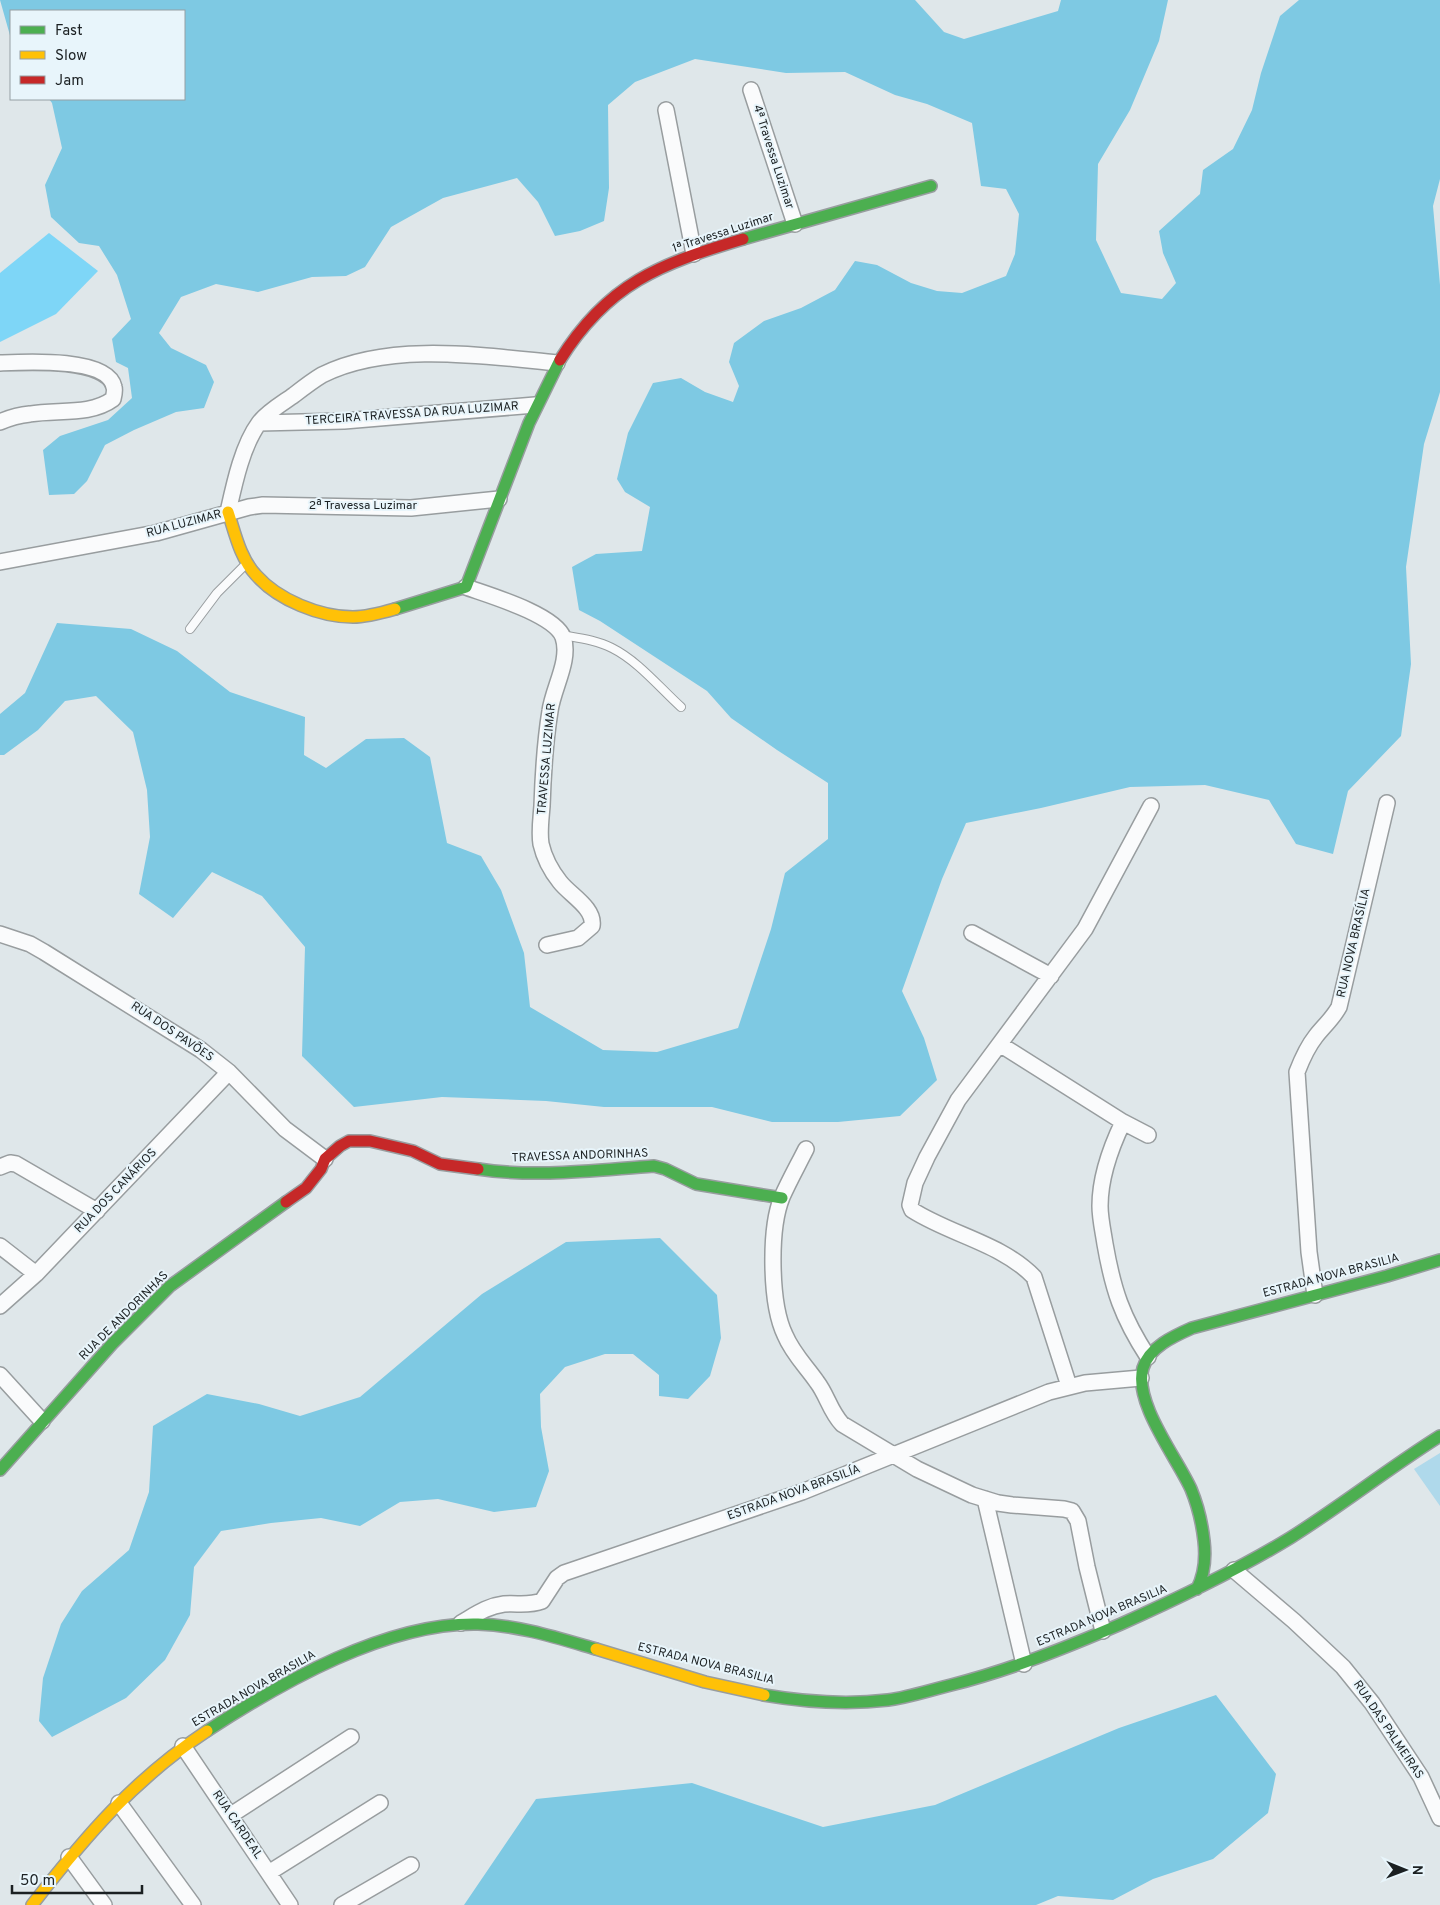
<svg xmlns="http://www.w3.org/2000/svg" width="1440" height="1905" viewBox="0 0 1440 1905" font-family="Overpass,sans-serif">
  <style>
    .green { fill: #afd9eb }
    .forest { fill: #7ec9e3 }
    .water { fill: #7ed6f7 }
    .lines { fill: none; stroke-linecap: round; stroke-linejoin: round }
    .lane-casing { stroke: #989d9f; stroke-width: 10 }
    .street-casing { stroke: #989d9f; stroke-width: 18 }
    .fast-casing { stroke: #989d9f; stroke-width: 14 }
    .slow-casing { stroke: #989d9f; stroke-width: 14 }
    .jam-casing { stroke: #989d9f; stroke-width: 14 }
    .lane { stroke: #fafbfc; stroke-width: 8 }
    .street { stroke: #fafbfc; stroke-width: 15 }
    .fast { stroke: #4caf50; stroke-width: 11 }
    .slow { stroke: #ffc107; stroke-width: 11 }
    .jam { stroke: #c62828; stroke-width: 11 }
    .labels { text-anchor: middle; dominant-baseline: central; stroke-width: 4; stroke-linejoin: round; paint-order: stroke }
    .street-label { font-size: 12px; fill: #1b2022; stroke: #e8f5fb }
  </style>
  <rect width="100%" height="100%" fill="#dfe7ea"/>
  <!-- green -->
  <path class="green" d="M 1440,1453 L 1440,1506 L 1414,1469 Z"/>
  <!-- forest -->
  <path class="forest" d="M 0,0 L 915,0 L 944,32 L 964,39 L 1058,11 L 1061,0 L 1168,0 L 1159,41 L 1130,110 L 1098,164 L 1096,240 L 1121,293 L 1162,299 L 1176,283 L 1163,253 L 1159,231 L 1200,194 L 1203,170 L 1233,149 L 1252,110 L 1261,73 L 1280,16 L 1299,0 L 1440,0 L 1440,179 L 1433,206 L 1440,285 L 1440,392 L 1424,444 L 1406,567 L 1411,664 L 1401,736 L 1348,791 L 1333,854 L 1296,844 L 1269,800 L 1205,785 L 1130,787 L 1041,808 L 966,823 L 942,879 L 902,991 L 924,1038 L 937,1080 L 900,1116 L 838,1122 L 772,1122 L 712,1107 L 604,1107 L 546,1101 L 442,1097 L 354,1107 L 302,1056 L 305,947 L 262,896 L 212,872 L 173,918 L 139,894 L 150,837 L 147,790 L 133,732 L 96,696 L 65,701 L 38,730 L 4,755 L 0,755 L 0,714 L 25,693 L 57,623 L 131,629 L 177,651 L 230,692 L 305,717 L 304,755 L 326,768 L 366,739 L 404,738 L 430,757 L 447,843 L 481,856 L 501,890 L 524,953 L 530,1007 L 603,1050 L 657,1052 L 738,1028 L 771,929 L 785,873 L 828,839 L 828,783 L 777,750 L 731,718 L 707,691 L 600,621 L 579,610 L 572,567 L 596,554 L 642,551 L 650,507 L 625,492 L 617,479 L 628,433 L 653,383 L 681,378 L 705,392 L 733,402 L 739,386 L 729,362 L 734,343 L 764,321 L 801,308 L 835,290 L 855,261 L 877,265 L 911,283 L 937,291 L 962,293 L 1006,276 L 1015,254 L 1019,214 L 1006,189 L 981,186 L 972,123 L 927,104 L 895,95 L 845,72 L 786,73 L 695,59 L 635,82 L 608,105 L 609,188 L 604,221 L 580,231 L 555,236 L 538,202 L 517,178 L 443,198 L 391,227 L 365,267 L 346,276 L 312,277 L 258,292 L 216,284 L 181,297 L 159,333 L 171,348 L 206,365 L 214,382 L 204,408 L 176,412 L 134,430 L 105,445 L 87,481 L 74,494 L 49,495 L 43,450 L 60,436 L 108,420 L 132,398 L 128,368 L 116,362 L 112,339 L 131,319 L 117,275 L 99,246 L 79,243 L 51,217 L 45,185 L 62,148 L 52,103 L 49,99 L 184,99 L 184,11 L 11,11 L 11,39 Z
    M 660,1238 L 717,1295 L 721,1338 L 710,1376 L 688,1399 L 659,1396 L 659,1375 L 633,1354 L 605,1354 L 565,1367 L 540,1394 L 541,1427 L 549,1471 L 536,1507 L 494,1512 L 438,1499 L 400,1502 L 360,1526 L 321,1518 L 271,1523 L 221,1531 L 194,1567 L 190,1615 L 165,1660 L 126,1698 L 52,1737 L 39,1721 L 43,1678 L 61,1624 L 82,1591 L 129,1550 L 149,1492 L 153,1426 L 207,1394 L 259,1404 L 300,1416 L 360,1397 L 482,1294 L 566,1242 Z
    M 1216,1695 L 1276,1774 L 1268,1813 L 1213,1859 L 1153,1879 L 1113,1900 L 1058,1896 L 1036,1905 L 464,1905 L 536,1799 L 692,1783 L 823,1827 L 935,1805 L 1119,1728 Z"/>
  <!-- water -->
  <path class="water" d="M 49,233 L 98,271 L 56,314 L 0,342 L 0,273 Z"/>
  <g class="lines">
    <!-- lane casing -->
    <g class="lane-casing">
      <path id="lane" d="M 190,629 L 217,593 L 245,565
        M 562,635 C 579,638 597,640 612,648 C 638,661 659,687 681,707"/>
    </g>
    <!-- street casing -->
    <g class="street-casing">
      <path id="street" d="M 751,90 L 795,224
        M 666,110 L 694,254
        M 0,363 C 23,362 108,357 114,387 C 115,390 114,395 113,399 C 90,416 57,409 30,414 C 20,415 9,418 0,422
        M 259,423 L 344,421 L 535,405
        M 228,512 C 234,485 242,446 259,423 C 267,412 283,403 294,395 C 303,388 312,381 322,375 C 389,341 485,356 557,363
        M 0,562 L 156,533 L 249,507 L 263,505 L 411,508 L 499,499
        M 466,587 C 488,595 554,614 563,637 C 571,660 553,688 550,711 C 545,742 543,775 542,806 C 541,819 539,832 541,844 C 544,857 552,872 560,882 C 570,895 595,908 592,926 L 578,938 L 547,945
        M 972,933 L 1051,976
        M 0,934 L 30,944 L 44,952 L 201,1050 L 229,1072 L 285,1129 L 325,1159
        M 1001,1045 L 1123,1122 L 1148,1135
        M 1123,1122 C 1111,1147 1100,1177 1100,1206 C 1100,1218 1103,1231 1105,1244 C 1113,1290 1122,1317 1148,1357
        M 806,1149 C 798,1165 789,1181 782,1197 C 769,1229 770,1304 785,1335 C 793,1354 806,1366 817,1382 C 827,1395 830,1411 842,1424 L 917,1469 L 972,1495 L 998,1503 L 1012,1505 L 1064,1509 L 1072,1511 L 1078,1521 L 1087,1567 L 1103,1631
        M 0,1167 L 10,1163 L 16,1164 L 97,1211
        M 0,1246 L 36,1274
        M 1315,1295 L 1309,1252 L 1297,1072 C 1302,1059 1308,1046 1316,1036 C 1324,1026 1333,1018 1339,1007 L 1387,803
        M 0,1306 L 36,1274 L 229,1072
        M 0,1375 L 42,1421
        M 1069,1386 L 1034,1277 C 1001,1243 951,1235 912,1210 L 910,1205 L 915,1183 L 927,1157 L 958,1100 L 1085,929 L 1151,806
        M 985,1499 L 1024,1664
        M 1234,1570 L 1294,1621 L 1343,1667 L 1372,1703 L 1421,1777 L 1440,1818
        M 461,1623 C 475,1615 487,1606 504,1604 C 518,1603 529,1606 542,1601 L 557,1578 L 564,1573 L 802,1492 L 1049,1392 L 1085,1383 L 1141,1378
        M 183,1746 L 290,1905
        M 119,1803 L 193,1905
        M 231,1815 L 351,1737
        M 69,1857 L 104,1905
        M 270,1872 L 380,1803
        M 342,1905 L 411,1865"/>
    </g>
    <!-- fast casing -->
    <g class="fast-casing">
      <path id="fast" d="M 743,239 L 931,186
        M 395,609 L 466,587 L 529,423 L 560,360
        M 478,1169 C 536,1178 596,1170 654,1166 L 665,1169 L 696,1184 L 782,1198
        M 0,1470 L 112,1344 L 170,1286 L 286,1202
        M 1197,1589 C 1205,1573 1206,1558 1204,1541 C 1202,1523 1198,1506 1191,1489 C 1177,1458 1133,1402 1143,1368 C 1149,1347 1174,1336 1192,1328 L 1387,1276 L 1440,1260
        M 764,1695 C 805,1702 846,1705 888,1700 C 910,1697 930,1690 951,1685 C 1010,1670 1065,1648 1121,1624 C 1179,1598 1236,1571 1290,1538 C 1341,1506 1389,1468 1440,1436
        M 207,1731 C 282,1682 387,1622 478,1624 C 518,1625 558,1638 596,1649"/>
    </g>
    <!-- slow casing -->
    <g class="slow-casing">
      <path id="slow" d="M 228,512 C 235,533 240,558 256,575 C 278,600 320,617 353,617 C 367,617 381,613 395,609
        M 596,1649 L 705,1682 L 764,1695
        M 32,1905 C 85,1837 134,1779 207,1731"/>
    </g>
    <!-- jam casing -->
    <g class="jam-casing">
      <path id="jam" d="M 560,360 C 608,283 660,264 743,239
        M 286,1202 L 306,1188 L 321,1169 L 325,1159 L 340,1146 L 349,1141 L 370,1141 L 413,1151 L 440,1164 L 478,1169"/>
    </g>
    <!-- lane -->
    <use href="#lane" class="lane"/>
    <!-- street -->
    <use href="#street" class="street"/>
    <!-- fast -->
    <use href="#fast" class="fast"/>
    <!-- slow -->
    <use href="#slow" class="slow"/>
    <!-- jam -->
    <use href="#jam" class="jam"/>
  </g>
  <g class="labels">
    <!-- street labels -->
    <g class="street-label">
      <text transform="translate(773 157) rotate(72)">4ª Travessa Luzimar</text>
      <text transform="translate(723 233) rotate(-18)">1ª Travessa Luzimar</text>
      <text transform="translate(412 414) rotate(-4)">TERCEIRA TRAVESSA DA RUA LUZIMAR</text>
      <text x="363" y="506">2ª Travessa Luzimar</text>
      <text transform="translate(184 524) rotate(-15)">RUA LUZIMAR</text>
      <text transform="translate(547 759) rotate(-85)">TRAVESSA LUZIMAR</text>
      <text transform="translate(1354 943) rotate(-77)">RUA NOVA BRASÍLIA</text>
      <text transform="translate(172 1032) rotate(34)">RUA DOS PAVÕES</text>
      <text transform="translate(580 1156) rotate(-2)">TRAVESSA ANDORINHAS</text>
      <text transform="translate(116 1191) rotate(-46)">RUA DOS CANÁRIOS</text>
      <text transform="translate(1331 1276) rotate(-15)">ESTRADA NOVA BRASILIA</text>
      <text transform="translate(124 1316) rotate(-45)">RUA DE ANDORINHAS</text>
      <text transform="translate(794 1493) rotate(-20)">ESTRADA NOVA BRASILÍA</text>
      <text transform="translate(1102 1616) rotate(-23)">ESTRADA NOVA BRASILIA</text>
      <text transform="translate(706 1664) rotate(14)">ESTRADA NOVA BRASILIA</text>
      <text transform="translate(254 1689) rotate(-30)">ESTRADA NOVA BRASILIA</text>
      <text transform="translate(1388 1730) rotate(56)">RUA DAS PALMEIRAS</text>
      <text transform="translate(237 1825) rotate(56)">RUA CARDEAL</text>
    </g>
  </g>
  <!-- legend -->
  <rect x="10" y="10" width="175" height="90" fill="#e8f5fb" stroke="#96a0a4"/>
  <rect x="20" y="26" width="25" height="8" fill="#4caf50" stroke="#96a0a4"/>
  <text x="55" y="35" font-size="15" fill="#1b2022">Fast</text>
  <rect x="20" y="51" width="25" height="8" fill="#ffc107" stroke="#96a0a4"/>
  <text x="55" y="60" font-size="15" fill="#1b2022">Slow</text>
  <rect x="20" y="76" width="25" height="8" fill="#c62828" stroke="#96a0a4"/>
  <text x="55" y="85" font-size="15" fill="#1b2022">Jam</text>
  <!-- north arrow -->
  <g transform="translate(1405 1870) rotate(91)" stroke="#e8f5fb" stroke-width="4" paint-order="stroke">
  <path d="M0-4L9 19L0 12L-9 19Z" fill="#1b2022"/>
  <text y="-8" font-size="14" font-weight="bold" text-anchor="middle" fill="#1b2022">N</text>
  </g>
  <!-- scale -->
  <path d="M12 1885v8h130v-8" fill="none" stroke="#1b2022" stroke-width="2.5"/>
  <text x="20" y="1885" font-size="15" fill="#1b2022" stroke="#e8f5fb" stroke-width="4" paint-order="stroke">50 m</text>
</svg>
